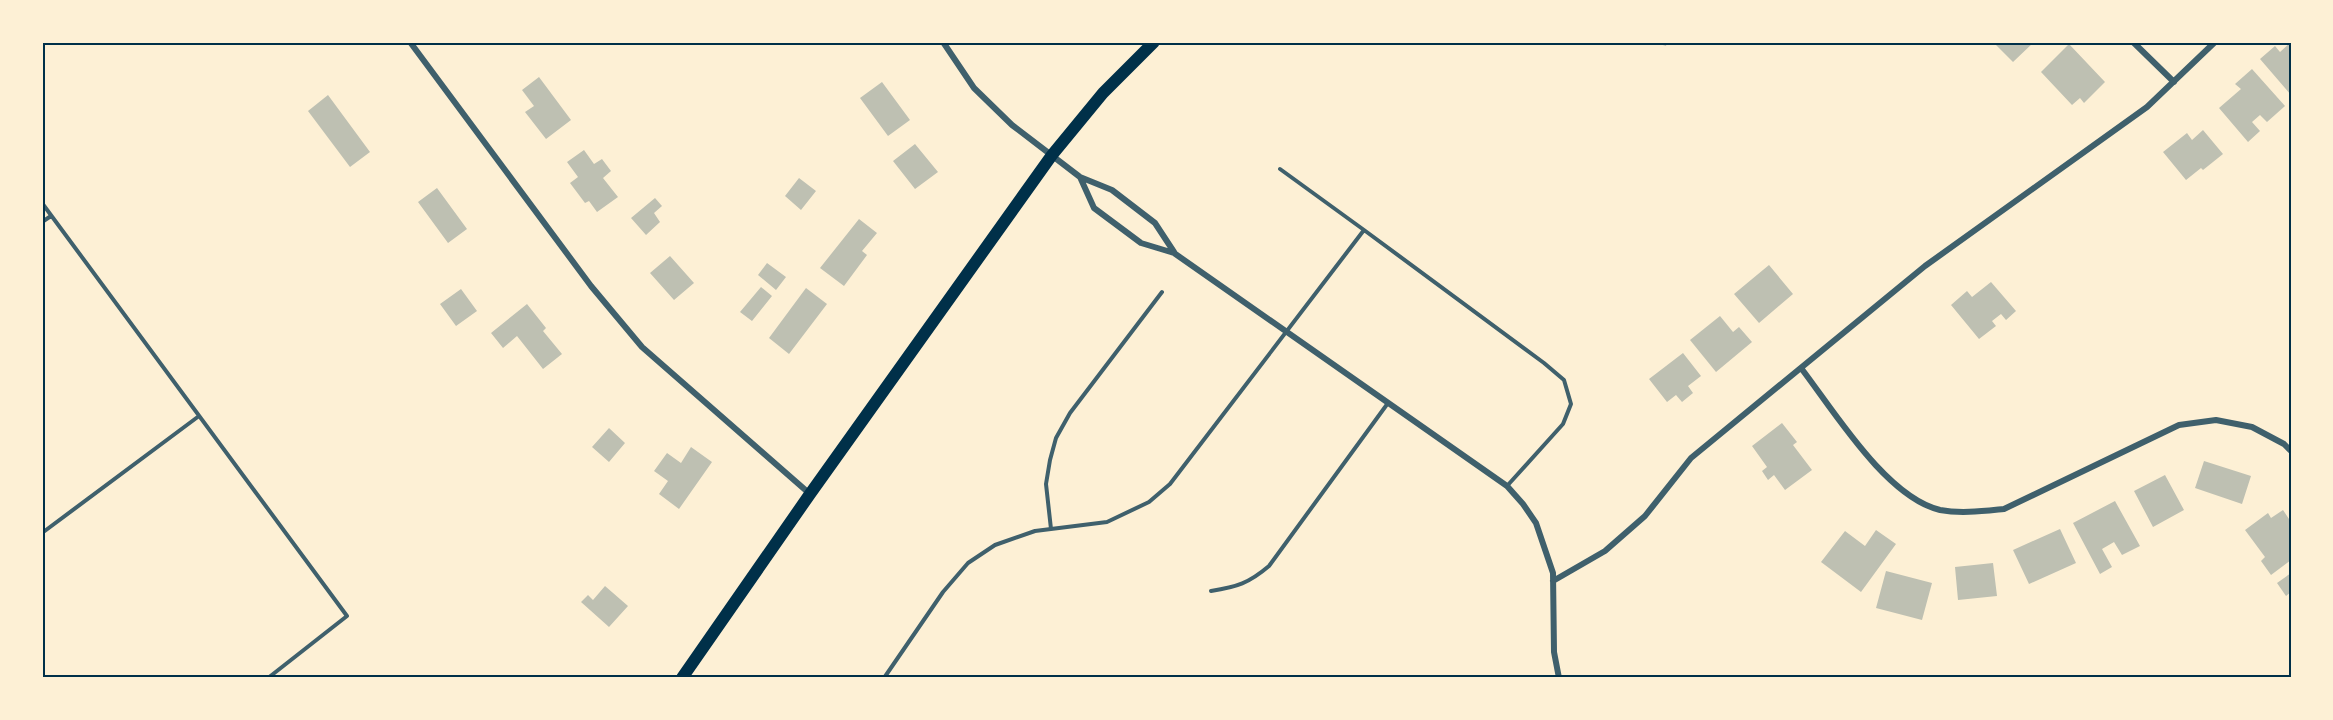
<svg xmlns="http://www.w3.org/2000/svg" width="2333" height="720" viewBox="0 0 2333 720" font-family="'Archivo Narrow',sans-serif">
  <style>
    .building { fill: #bec0b2 }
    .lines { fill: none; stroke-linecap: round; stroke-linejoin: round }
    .service { stroke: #3f606c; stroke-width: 4 }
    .minor { stroke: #3f606c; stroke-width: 6 }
    .primary { stroke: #003049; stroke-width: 12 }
    .neatline { fill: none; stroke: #003049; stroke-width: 2 }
  </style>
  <rect width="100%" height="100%" fill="#fdf0d5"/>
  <!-- building -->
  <path class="building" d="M 1653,42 L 1667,42 L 1666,46 Z
    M 1993,42 L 2034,42 L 2013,62 Z
    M 2291,42 L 2291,95 L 2260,59 L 2275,46 L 2280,52 Z
    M 2069,44 L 2105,82 L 2084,103 L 2080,98 L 2072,105 L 2041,72 Z
    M 2252,69 L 2285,106 L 2267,122 L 2260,115 L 2252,122 L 2260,131 L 2248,142 L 2219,108 L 2241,89 L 2235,84 Z
    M 539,77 L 571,120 L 546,139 L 525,112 L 534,106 L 522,90 Z
    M 882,82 L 910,120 L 888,136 L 860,98 Z
    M 328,95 L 370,152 L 350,167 L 308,111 Z
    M 2203,130 L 2223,154 L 2203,170 L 2201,168 L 2186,180 L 2163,152 L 2187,133 L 2192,140 Z
    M 915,144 L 938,172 L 915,189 L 893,161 Z
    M 584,150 L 594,164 L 602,159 L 611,171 L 603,178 L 618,197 L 597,212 L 589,201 L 585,203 L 570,183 L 578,177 L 567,162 Z
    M 799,178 L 816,191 L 801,210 L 785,196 Z
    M 437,188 L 467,229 L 448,243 L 418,202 Z
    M 655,198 L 662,206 L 654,213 L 660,222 L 646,235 L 631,218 Z
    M 859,219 L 877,233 L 862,251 L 867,255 L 844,286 L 820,268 Z
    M 670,256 L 694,283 L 674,300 L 650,273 Z
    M 767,263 L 786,277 L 776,290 L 758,275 Z
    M 1769,265 L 1793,294 L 1759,323 L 1734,294 Z
    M 1991,282 L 2016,311 L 2006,320 L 2001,314 L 1992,321 L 1996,326 L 1979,339 L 1951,305 L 1967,291 L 1972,297 Z
    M 761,287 L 772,296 L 752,321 L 740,312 Z
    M 806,288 L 827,304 L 789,354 L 769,338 Z
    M 461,289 L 477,311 L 456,326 L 440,304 Z
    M 527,304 L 546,328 L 543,331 L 562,354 L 543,369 L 517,336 L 503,348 L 491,333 Z
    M 1720,316 L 1733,332 L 1739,327 L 1752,342 L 1716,372 L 1690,340 Z
    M 1683,353 L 1701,376 L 1688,386 L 1693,393 L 1682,402 L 1676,395 L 1667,402 L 1649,379 Z
    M 1782,423 L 1797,442 L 1793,445 L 1812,470 L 1785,490 L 1774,475 L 1768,480 L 1762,471 L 1767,467 L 1752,446 Z
    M 609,428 L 625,443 L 609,462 L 592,447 Z
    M 691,447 L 712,462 L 679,509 L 659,494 L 668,481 L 654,471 L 667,453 L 681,463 Z
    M 2204,461 L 2251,476 L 2242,504 L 2195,488 Z
    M 2165,475 L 2184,510 L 2153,527 L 2134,491 Z
    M 2115,501 L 2140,546 L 2122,555 L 2114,542 L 2102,549 L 2112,567 L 2100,574 L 2073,523 Z
    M 2283,510 L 2291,522 L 2291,560 L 2271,575 L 2261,561 L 2265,557 L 2245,530 L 2268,513 L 2271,518 Z
    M 2060,529 L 2076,563 L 2029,584 L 2013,550 Z
    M 1876,530 L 1896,544 L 1861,592 L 1821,562 L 1845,531 L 1865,546 Z
    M 1993,563 L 1997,596 L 1958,600 L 1955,567 Z
    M 1886,571 L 1932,583 L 1922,620 L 1876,608 Z
    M 2291,573 L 2291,592 L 2286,596 L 2277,583 Z
    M 605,586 L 628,606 L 609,627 L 581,602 L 588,595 L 593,600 Z"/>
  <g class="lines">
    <!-- service -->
    <path class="service" d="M 1280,169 L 1364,230
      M 42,203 L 347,616 L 268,678
      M 42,222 L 51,216
      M 1051,529 L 1046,484 L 1050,460 L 1056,438 L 1070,413 L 1162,292
      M 42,533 L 199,416
      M 1211,591 C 1237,587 1249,583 1269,566 L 1388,403
      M 884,678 L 943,592 L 968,563 L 995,545 L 1035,531 L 1107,522 L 1149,502 L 1170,484 L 1364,230 L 1544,363 L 1564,380 L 1571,404 L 1563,424 L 1507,486"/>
    <!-- minor -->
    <path class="minor" d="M 410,42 L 591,286 L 642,347 L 810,494
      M 943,42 L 974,88 L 1012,125 L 1080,177 L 1112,190 L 1155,223 L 1174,252
      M 2133,42 L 2174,82
      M 1080,177 L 1094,208 L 1141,243 L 1174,253 L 1507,486 L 1523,504 L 1536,523 L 1553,573 L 1554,652 L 1559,678
      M 1801,368 C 1834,411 1886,497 1940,510 C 1961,514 1984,511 2004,509 L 2179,425 L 2216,420 L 2252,427 L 2284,444 L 2291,451
      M 1553,581 L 1605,551 L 1645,516 L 1691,458 L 1925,266 L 2147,107 L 2215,42"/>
    <!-- primary -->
    <path class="primary" d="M 682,678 L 810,494 L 1052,155 L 1103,93 L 1154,42"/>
  </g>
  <!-- border -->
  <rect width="2333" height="720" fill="none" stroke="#fdf0d5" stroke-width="87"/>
  <rect x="44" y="44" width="2246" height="632" class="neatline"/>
</svg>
